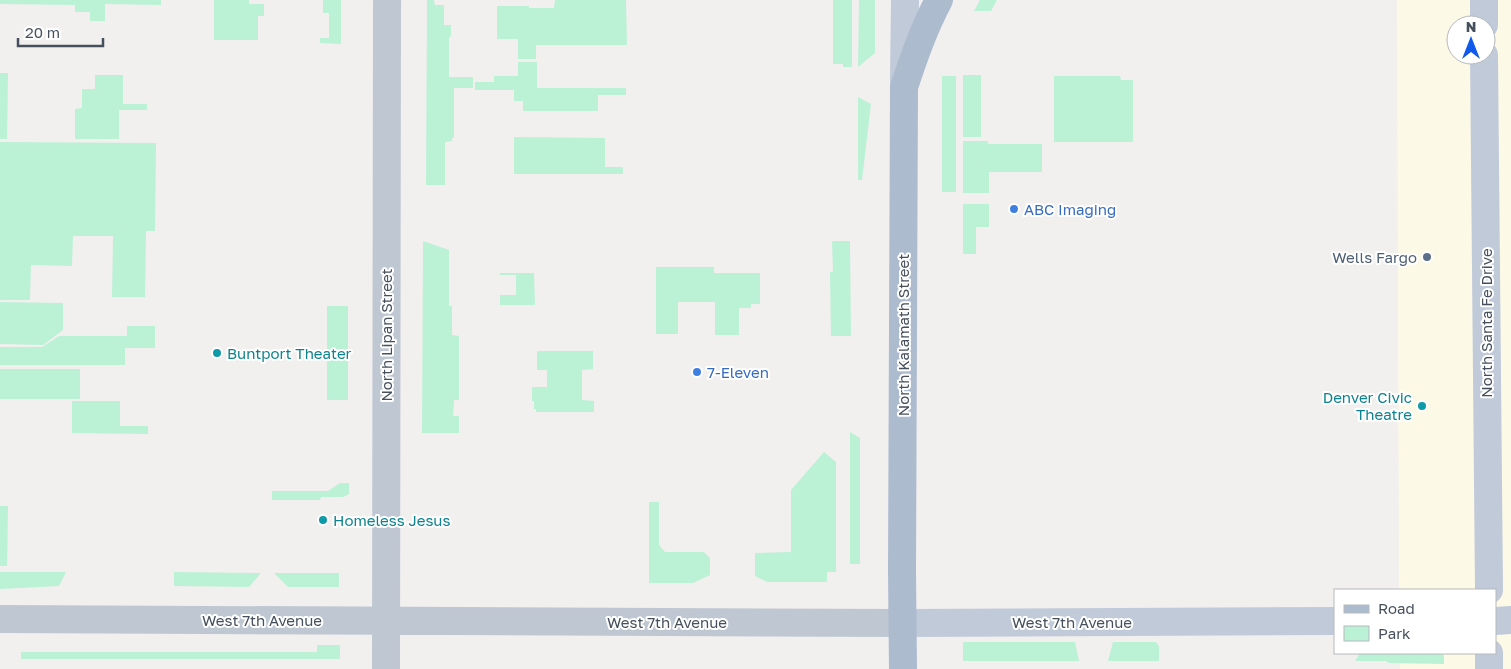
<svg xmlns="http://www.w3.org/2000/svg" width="1511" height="669" viewBox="0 0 1511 669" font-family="'Golos Text',sans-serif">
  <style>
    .commercial { fill: #fdf9e7; fill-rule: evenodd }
    .green { fill: #bbf1d5 }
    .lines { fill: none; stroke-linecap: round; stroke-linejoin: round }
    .street { stroke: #bfc7d2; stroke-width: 28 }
    .secondary { stroke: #c0cad9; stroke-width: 28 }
    .primary { stroke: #adbbcf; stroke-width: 28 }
    .shop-dot { fill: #3f7fe0; stroke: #fff; stroke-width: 2 }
    .service-dot { fill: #5c6f8a; stroke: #fff; stroke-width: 2 }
    .culture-dot { fill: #0f9aa8; stroke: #fff; stroke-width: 2 }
    .labels { text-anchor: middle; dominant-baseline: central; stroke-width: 4; stroke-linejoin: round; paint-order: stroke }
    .shop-label { font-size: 15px; fill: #366cbe; stroke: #fff; text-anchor: start }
    .service-label { font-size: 15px; fill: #4e5e75; stroke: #fff; text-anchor: end }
    .street-label { font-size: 15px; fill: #46505d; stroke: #fff }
    .culture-label { font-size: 15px; fill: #0d838f; stroke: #fff; text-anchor: start }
  </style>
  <rect width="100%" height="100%" fill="#f2efef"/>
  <!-- commercial -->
  <path class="commercial" d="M 1397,0 L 1511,0 L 1511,669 L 1400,669 L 1400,653 L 1495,653 L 1495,590 L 1399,590 ZM 1456,25 L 1486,25 L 1486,55 L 1456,55 Z"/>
  <!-- green -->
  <path class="green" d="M 0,0 L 161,0 L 161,5 L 105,4 L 105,21 L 90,21 L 90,12 L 75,12 L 75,5 L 0,4 Z
    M 214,0 L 249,0 L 249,4 L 264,4 L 264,16 L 258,16 L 258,40 L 214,40 Z
    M 323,0 L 341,0 L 341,44 L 320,43 L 320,38 L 329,38 L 329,13 L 323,13 Z
    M 427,0 L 434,0 L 435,5 L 444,5 L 444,25 L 451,25 L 451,36 L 449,38 L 449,77 L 473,77 L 473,88 L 454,88 L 454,138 L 452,138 L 452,141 L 445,142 L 445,185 L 426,185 Z
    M 555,0 L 626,0 L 627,45 L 536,45 L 536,59 L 518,59 L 518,39 L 497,39 L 497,6 L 529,6 L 529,8 L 554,8 Z
    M 833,0 L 852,0 L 852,67 L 843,67 L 843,64 L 833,64 Z
    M 859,0 L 875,0 L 875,53 L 858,67 Z
    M 980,0 L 997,0 L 991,11 L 974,11 Z
    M 518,62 L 537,62 L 537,88 L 626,88 L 626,95 L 598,95 L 598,111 L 523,111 L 523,101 L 514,101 L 514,90 L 475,90 L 475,82 L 494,82 L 494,76 L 518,76 Z
    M 0,73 L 8,73 L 7,139 L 0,139 Z
    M 95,75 L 123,75 L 123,104 L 147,104 L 147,110 L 119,110 L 119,139 L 75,139 L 75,109 L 82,108 L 82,89 L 95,89 Z
    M 963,75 L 981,75 L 981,137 L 963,137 Z
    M 942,76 L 956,76 L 956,192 L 942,192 Z
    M 1054,76 L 1120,76 L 1121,80 L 1133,80 L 1133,142 L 1054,142 Z
    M 858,97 L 871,104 L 862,180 L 858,180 Z
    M 514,137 L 605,138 L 605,167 L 623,167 L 623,174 L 514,174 Z
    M 963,141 L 988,141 L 988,144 L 1042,144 L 1042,172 L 989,172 L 989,193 L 963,193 Z
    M 0,142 L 156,143 L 155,231 L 146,231 L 145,297 L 112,297 L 113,236 L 73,236 L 72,266 L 31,265 L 30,300 L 0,300 Z
    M 963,204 L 989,204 L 989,227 L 976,227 L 976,254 L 963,254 Z
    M 423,241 L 449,250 L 449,306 L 452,306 L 452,335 L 459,336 L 459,400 L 454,400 L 453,416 L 459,416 L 459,433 L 422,433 Z
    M 832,241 L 850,241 L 851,336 L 831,336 L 830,272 L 833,272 Z
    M 656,267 L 714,267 L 714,273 L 760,273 L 760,304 L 751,304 L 751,308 L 739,308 L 739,335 L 715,335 L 715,302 L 678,302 L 678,334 L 656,334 Z
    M 500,273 L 534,273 L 535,305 L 500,305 L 500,295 L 516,295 L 516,275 L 500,275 Z
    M 0,302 L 63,303 L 63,330 L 43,345 L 0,344 Z
    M 327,306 L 348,306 L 348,400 L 327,400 Z
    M 127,326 L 155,326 L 155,348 L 125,348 L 125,365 L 0,365 L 0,347 L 42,347 L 59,336 L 127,336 Z
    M 537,351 L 593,351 L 593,369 L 582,370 L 582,400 L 594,401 L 594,412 L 536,412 L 536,409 L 534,409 L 534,401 L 532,401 L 532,387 L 547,387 L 547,370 L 537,370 Z
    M 0,369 L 80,369 L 80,399 L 0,399 Z
    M 72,401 L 120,401 L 120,426 L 148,426 L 148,434 L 72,433 Z
    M 850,432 L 860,438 L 860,564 L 850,564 Z
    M 824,452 L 836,462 L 836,572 L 827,572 L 827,582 L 767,582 L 755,576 L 755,553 L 791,552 L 791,490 Z
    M 340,483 L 349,483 L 349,494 L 343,497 L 321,497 L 320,500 L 272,500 L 272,491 L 328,491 Z
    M 649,502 L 659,502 L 659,545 L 665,552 L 704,552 L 710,558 L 710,575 L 693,583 L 649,583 Z
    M 0,506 L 8,506 L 7,566 L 0,566 Z
    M 0,572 L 66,572 L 59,586 L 0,589 Z
    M 174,572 L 261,573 L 249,587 L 174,586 Z
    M 274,573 L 339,573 L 339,587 L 288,587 Z
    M 963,642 L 1075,642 L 1079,661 L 963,661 Z
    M 1113,642 L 1156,642 L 1159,646 L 1159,661 L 1108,661 Z
    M 317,645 L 340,645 L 340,659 L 21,659 L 21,652 L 317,652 Z
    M 1360,653 L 1442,653 L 1444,656 L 1444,664 L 1389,663 L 1386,661 L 1355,661 Z"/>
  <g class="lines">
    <!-- street -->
    <path class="street" d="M 0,619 L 903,623
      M 386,669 L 387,0"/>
    <!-- secondary -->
    <path class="secondary" d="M 1484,0 L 1484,25
      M 1484,55 L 1489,590
      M 904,81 L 905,0
      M 1495,621 L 1511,620
      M 903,623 L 1335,621
      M 1489,653 L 1489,669"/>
    <!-- primary -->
    <path class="primary" d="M 903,669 L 902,571 L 904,87 C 914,57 924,28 939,0"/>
  </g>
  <!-- markers -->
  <g class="shop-dot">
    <circle cx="1014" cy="209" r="5"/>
    <circle cx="697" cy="372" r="5"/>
  </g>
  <circle class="service-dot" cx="1427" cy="257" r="5"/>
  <g class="culture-dot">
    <circle cx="217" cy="353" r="5"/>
    <circle cx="1422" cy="406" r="5"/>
    <circle cx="323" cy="520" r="5"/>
  </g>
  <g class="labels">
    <!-- shop labels -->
    <g class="shop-label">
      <text x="1024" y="209">ABC Imaging</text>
      <text x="707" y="372">7-Eleven</text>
    </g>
    <!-- service labels -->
    <g class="service-label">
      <text x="1417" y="257">Wells Fargo</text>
    </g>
    <!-- street labels -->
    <g class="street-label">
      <text transform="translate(1486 323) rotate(-90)">North Santa Fe Drive</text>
      <text transform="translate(386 335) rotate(-90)">North Lipan Street</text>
      <text transform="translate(903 335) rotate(-90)">North Kalamath Street</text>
      <text x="262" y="620">West 7th Avenue</text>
      <text x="667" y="622">West 7th Avenue</text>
      <text x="1072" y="622">West 7th Avenue</text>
    </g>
    <!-- culture labels -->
    <g class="culture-label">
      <text x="227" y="353">Buntport Theater</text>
      <text x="1412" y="397" text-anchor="end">Denver Civic<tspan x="1412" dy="17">Theatre</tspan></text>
      <text x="333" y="520">Homeless Jesus</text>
    </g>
  </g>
  <!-- legend -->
  <rect x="1334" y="589" width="162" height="65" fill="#ffffff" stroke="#b5b9be"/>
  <rect x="1344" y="605" width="25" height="8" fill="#adbbcf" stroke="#b5b9be"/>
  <text x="1378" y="614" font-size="15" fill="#46505d">Road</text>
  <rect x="1344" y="626" width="25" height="15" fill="#bbf1d5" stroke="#b5b9be"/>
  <text x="1378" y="639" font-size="15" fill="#46505d">Park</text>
  <!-- north arrow -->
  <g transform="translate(1471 40)"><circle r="24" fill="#ffffff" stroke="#b5b9be"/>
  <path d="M0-4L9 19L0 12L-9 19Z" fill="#0f59eb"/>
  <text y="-8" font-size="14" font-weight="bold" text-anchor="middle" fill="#46505d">N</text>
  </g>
  <!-- scale -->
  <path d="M18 38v8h85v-8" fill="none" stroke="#46505d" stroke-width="2.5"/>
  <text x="25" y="38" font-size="15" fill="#46505d" stroke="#ffffff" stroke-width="4" paint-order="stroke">20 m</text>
</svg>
